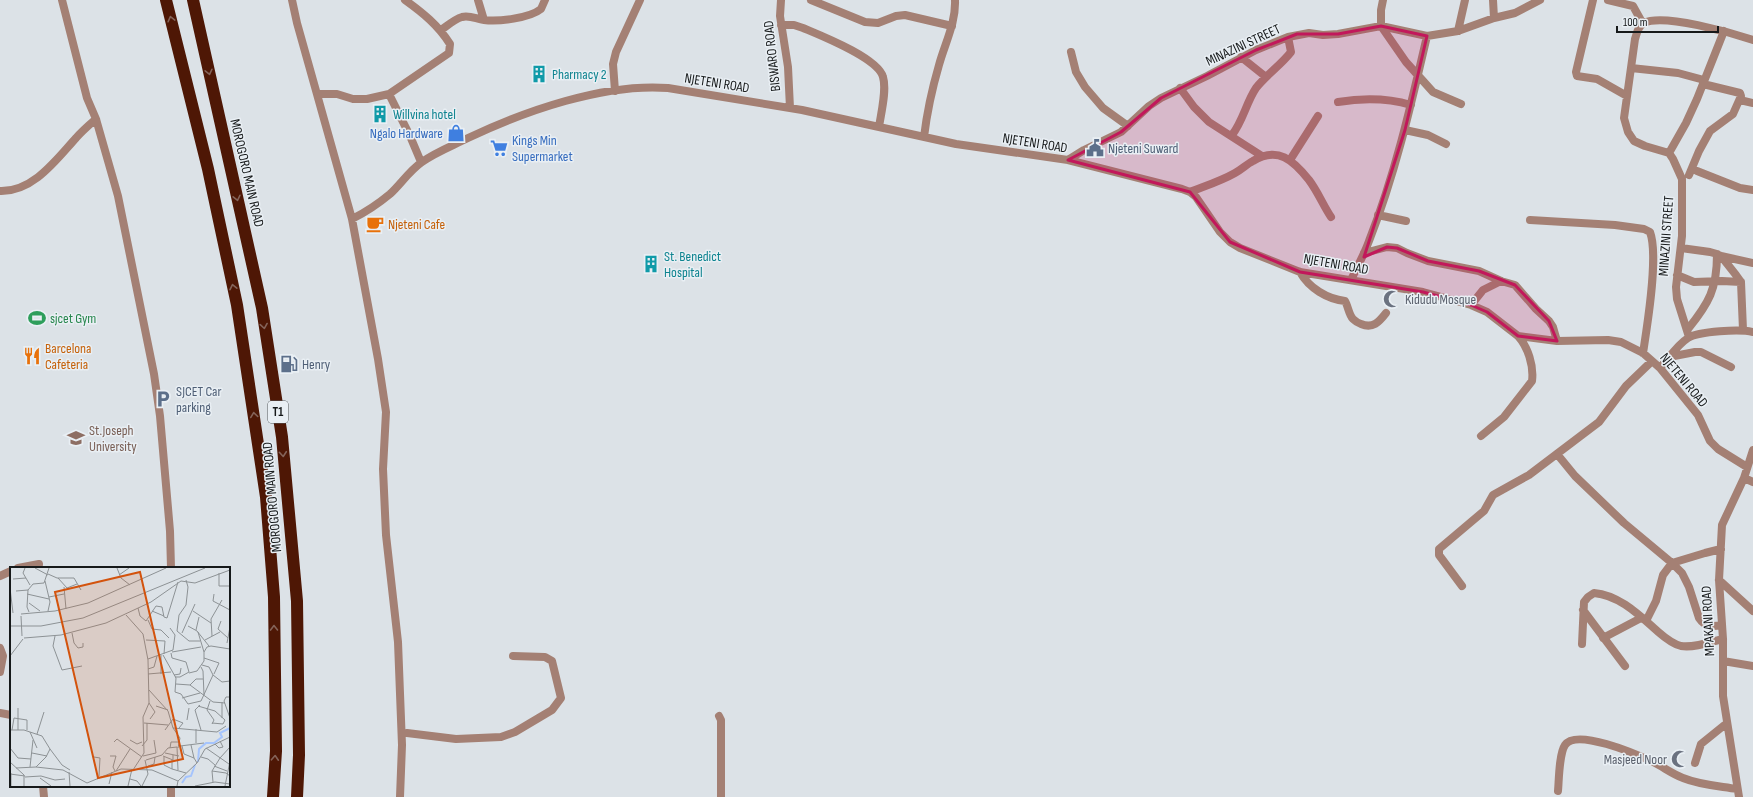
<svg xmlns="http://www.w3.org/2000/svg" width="1753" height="797" viewBox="0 0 1753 797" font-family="'Sofia Sans Condensed',sans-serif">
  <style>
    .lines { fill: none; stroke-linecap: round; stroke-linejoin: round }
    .street { stroke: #a48074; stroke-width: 8 }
    .highway { stroke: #4e1705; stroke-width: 12 }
    .oneway { stroke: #846359 }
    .marked { fill: #c2185b; fill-opacity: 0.2; stroke: #c2185b; stroke-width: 3; stroke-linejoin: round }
    .labels { text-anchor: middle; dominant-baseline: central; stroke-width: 3; stroke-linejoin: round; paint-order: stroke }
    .shield { fill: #e9eff4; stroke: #55595b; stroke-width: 1 }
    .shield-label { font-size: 13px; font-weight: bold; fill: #16191a }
    .street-label { font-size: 14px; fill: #16191a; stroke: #e9eff4 }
    .culture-label { font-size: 14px; fill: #0d838f; stroke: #e9eff4; text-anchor: start }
    .shop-label { font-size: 14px; fill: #366cbe; stroke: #e9eff4; text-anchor: end }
    .service-label { font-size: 14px; fill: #4e5e75; stroke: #e9eff4; text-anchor: start }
    .food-label { font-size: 14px; fill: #c56008; stroke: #e9eff4; text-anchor: start }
    .worship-label { font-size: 14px; fill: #5b616d; stroke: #e9eff4; text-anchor: start }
    .leisure-label { font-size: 14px; fill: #27864d; stroke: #e9eff4; text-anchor: start }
    .education-label { font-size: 14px; fill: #785e54; stroke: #e9eff4; text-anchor: start }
    .inset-river { fill: none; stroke: #a5c4fd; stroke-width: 2 }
    .inset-road { fill: none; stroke: #8d9295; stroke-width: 1 }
    .view { fill: #d3530d; fill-opacity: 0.15; stroke: #d3530d; stroke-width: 2 }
    .inset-edge { fill: none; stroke: #16191a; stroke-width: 2 }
  </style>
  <rect width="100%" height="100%" fill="#dce2e7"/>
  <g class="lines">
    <!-- street -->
    <path class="street" d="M 62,0 L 87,98 L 96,119 L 118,196 L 154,374 L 160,416 L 170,531 L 171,568
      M 292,0 L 297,23 L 352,219 L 378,359 L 386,412 L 383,469 L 386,535 L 398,642 L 402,745 L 400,797
      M 478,0 L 484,20
      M 781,0 L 780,16 L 788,67 L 790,108
      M 811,0 L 865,22 L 878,23 L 896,16 L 905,15 L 952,26
      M 1383,0 L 1381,10 L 1381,26 L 1406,62 L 1433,92 L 1461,104
      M 1493,0 L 1494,18
      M 1593,0 L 1576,72 L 1577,76 L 1597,79 L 1627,96
      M 1608,0 L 1633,6 L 1643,24
      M 781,25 L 794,25 L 803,28 C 822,36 878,58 883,77 C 887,90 881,113 879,127
      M 441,30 C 448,25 455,19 462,17 C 470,15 476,19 484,20 C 498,22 530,18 541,9 L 545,0
      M 1458,31 L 1465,0
      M 1071,52 L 1076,72 L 1085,87 L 1103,108 L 1128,126
      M 1241,57 L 1266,77
      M 1631,68 L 1678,73 L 1704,80
      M 1180,88 L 1194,107 L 1209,122 L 1262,156
      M 615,91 L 613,64 L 616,52 L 640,0
      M 317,94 L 337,94 L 353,99 L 367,99 L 389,94 L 449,53 L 450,44 C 438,25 423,13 405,0
      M 389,94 L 410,136 L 421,162
      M 1740,100 L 1753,103
      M 1338,102 C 1363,98 1387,98 1411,105
      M 1405,130 L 1428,135 L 1446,144
      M 1232,135 C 1243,121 1246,103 1256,88 C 1266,75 1281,65 1291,52 L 1288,37
      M 924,137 C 927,112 932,89 939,65 C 945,43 956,23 955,0
      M 1669,153 L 1686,123 L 1697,99 L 1724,31
      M 1068,160 L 1084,150 L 1121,132 L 1149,106 L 1161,98 L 1207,76 L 1256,50 L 1288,37 L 1309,33 L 1323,35 L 1338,34 L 1381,26 L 1427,36 L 1458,31 L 1494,18 L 1515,13 L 1540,0
      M 1290,160 L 1318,116
      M 1697,171 L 1740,188 L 1753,190
      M 1689,175 L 1699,151 L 1710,131 L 1733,114 L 1741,96 L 1740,93 L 1703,84
      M 0,191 C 33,192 56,160 76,138 C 82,131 89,125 96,119
      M 1190,192 C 1205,186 1221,181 1235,173 C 1242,169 1247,164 1253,161 C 1278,146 1293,160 1309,180 C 1318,192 1323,205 1331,217
      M 1378,215 L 1406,221
      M 352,219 C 366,212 378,204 390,194 C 401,184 409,171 422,162 C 436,152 452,146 468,138 C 525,111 604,83 668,88 L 802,110 L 956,144 L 1068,160 L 1182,189 L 1190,192 L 1196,197 L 1220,232 L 1230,242 L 1240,248 L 1300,272 L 1423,292 L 1471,305 L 1487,312 L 1518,336 L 1557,341 L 1608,340 L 1621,342 L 1643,353 L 1660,368 L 1698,415 L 1710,441 L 1718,449 L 1747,467
      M 1530,220 L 1615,225 L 1644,229 L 1650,232 C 1659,256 1647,327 1643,353
      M 1681,248 L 1710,252 L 1717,254 L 1721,256 L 1736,275 L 1741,282 L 1743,330
      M 1364,253 L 1387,247 L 1397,248 L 1407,253 L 1428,261 L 1479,271 L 1501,281 L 1515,285 L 1536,309 L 1549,321 L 1553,327 L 1557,341
      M 1721,256 L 1753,263
      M 1300,272 C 1309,288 1327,299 1345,301 C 1348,306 1349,315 1353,319 C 1355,321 1358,323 1361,324 C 1373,329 1379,322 1386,313
      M 1677,275 L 1694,282 L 1722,281 L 1741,282
      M 1351,280 C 1357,267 1364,255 1369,241 C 1395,175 1411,105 1427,36
      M 1471,305 L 1483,290 L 1501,281
      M 1688,329 C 1709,303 1717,289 1717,254
      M 1689,337 L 1677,299 L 1676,287 L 1682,236 L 1682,179 L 1673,159 L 1669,153 L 1645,146 L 1634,141 L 1628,132 L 1624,118 L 1635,39 C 1637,33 1638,26 1644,23 C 1663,13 1732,33 1753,40
      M 1669,357 L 1695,352 L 1701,352 L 1731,367
      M 1660,368 C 1669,358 1677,345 1688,338 C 1699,331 1740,329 1753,332
      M 1481,436 L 1504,417 L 1532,381 C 1534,366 1528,347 1518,336
      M 1557,454 L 1575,476 L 1624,523 L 1672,563 L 1682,573 L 1689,587 L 1699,618 C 1705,627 1712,627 1722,625
      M 1744,478 L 1753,482
      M 18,568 L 39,564
      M 0,576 L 11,571
      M 1719,580 L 1753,611
      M 1462,586 L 1439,555 L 1439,549 L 1484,511 L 1493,495 L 1529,475 L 1599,422 L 1626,386 L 1652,361
      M 1583,610 L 1625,666
      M 1646,621 L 1656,601 L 1663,575 L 1672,563 L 1705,553 L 1721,549
      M 1603,638 L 1641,618
      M 1582,644 L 1584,602 L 1588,597 L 1594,593 C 1618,595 1637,613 1655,629 C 1662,635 1670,643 1681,646 C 1694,648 1711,642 1723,639
      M 0,648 L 3,656 L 0,672
      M 1723,661 L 1753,666
      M 0,713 L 11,715
      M 719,716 L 721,720 L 721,797
      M 407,733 L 456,739 L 501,737 L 515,732 L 552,710 L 561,698 L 552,661 L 545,657 L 513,656
      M 1695,763 L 1701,744 L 1727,723
      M 43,786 L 44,797
      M 1558,791 C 1559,780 1559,754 1565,745 C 1576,728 1636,754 1651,761 C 1662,766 1672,774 1683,778 C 1700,785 1719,786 1737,789
      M 171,797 L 171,786
      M 1739,797 L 1723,696 L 1723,639 L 1719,580 L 1722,525 L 1744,478 L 1753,450"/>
    <!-- highway -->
    <path class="highway" d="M 166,0 L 208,169 L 237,305 L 266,497 L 274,597 L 276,751 L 273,797
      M 193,0 L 262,308 L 282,437 L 297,601 L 299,755 L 297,797"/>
  </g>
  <!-- one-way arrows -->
  <defs><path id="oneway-chevron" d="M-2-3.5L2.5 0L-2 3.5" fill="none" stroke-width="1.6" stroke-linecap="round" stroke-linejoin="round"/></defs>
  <g class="oneway">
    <use href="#oneway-chevron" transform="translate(171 19) rotate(-104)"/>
    <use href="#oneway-chevron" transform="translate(209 72) rotate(77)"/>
    <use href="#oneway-chevron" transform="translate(237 198) rotate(77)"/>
    <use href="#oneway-chevron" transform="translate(233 287) rotate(-102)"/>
    <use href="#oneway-chevron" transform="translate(264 326) rotate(81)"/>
    <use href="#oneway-chevron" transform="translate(254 415) rotate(-98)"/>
    <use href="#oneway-chevron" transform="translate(283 454) rotate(85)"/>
    <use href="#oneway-chevron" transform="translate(274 628) rotate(-91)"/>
    <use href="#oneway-chevron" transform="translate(275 758) rotate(-87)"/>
  </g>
  <!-- marked area -->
  <path class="marked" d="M 1381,26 L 1427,36 L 1405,130 L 1364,257 L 1387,247 L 1397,248 L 1428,261 L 1479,271 L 1515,285 L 1549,321 L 1557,341 L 1518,336 L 1487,312 L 1471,305 L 1423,292 L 1300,272 L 1230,242 L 1190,192 L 1068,160 L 1121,132 L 1161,98 L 1256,50 L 1297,34 L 1338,34 Z"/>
  <!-- icons -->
  <defs>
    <g id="building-bare" transform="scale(1.38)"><path d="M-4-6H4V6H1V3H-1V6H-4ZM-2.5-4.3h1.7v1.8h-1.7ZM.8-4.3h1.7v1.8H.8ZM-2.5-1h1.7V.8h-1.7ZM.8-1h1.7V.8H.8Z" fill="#0f9aa8" stroke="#e9eff4" stroke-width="2.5" paint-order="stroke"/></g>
    <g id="shop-bare" transform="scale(1.38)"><path d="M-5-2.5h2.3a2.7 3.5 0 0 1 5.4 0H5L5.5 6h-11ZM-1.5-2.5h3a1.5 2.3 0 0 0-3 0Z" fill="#3f7fe0" stroke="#e9eff4" stroke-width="2.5" paint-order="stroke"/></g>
    <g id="supermarket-bare" transform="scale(1.38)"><path d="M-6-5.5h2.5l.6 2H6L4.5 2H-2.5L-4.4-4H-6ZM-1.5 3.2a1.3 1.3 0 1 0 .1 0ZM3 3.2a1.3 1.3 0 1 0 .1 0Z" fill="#3f7fe0" stroke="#e9eff4" stroke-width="2.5" paint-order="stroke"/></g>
    <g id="civic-bare" transform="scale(1.38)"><path d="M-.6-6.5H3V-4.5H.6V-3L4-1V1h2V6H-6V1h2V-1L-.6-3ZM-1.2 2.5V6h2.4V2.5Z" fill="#5c6f8a" stroke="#e9eff4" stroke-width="2.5" paint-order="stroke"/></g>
    <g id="cafe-bare" transform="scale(1.38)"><path d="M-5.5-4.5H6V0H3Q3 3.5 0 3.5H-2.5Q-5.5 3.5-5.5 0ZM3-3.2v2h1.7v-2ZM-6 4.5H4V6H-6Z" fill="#e8710a" stroke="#e9eff4" stroke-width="2.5" paint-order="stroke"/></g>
    <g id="mosque-bare" transform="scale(1.38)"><path d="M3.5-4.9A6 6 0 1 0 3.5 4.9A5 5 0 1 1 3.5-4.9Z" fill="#6b7280" stroke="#e9eff4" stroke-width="2.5" paint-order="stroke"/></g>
    <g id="stadium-bare" transform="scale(1.38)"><path d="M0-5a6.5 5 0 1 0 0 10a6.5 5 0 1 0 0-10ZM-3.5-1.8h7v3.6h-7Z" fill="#2e9e5b" stroke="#e9eff4" stroke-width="2.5" paint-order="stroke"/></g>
    <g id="restaurant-bare" transform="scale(1.38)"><path d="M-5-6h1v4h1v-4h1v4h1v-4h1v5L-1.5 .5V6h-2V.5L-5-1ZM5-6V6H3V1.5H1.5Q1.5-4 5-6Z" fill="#e8710a" stroke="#e9eff4" stroke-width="2.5" paint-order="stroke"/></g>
    <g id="fuel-bare" transform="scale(1.38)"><path d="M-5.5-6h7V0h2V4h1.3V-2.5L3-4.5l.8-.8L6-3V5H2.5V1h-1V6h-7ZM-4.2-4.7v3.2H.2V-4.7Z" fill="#5c6f8a" stroke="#e9eff4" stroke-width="2.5" paint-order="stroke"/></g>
    <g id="parking-bare" transform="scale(1.38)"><path d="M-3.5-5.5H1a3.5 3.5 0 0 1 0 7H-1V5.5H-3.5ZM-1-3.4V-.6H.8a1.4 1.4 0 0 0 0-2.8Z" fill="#5c6f8a" stroke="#e9eff4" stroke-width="2.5" paint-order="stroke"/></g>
    <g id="university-bare" transform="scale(1.38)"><path d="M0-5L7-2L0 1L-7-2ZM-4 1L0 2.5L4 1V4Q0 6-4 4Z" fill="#8d6e63" stroke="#e9eff4" stroke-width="2.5" paint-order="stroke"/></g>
  </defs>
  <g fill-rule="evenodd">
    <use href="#building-bare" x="539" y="74"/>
    <use href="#building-bare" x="380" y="114"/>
    <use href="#shop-bare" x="456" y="133"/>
    <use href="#supermarket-bare" x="499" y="148"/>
    <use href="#civic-bare" x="1095" y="148"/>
    <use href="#cafe-bare" x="375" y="224"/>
    <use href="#building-bare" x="651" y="264"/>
    <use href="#mosque-bare" x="1392" y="299"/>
    <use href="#stadium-bare" x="37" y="318"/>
    <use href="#restaurant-bare" x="32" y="356"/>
    <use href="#fuel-bare" x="289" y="364"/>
    <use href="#parking-bare" x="163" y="399"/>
    <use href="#university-bare" x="76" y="438"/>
    <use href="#mosque-bare" x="1680" y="759"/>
  </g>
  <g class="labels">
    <!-- shield labels -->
    <rect class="shield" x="268" y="401" width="20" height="22" rx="3"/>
    <g class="shield-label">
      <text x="278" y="412">T1</text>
    </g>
    <!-- street labels -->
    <g class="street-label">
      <text transform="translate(1243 45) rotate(-25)">MINAZINI STREET</text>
      <text transform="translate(772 56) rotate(-96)">BISWARO ROAD</text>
      <text transform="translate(717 83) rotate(9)">NJETENI ROAD</text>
      <text transform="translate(1035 143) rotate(9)">NJETENI ROAD</text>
      <text transform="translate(247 173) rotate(77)">MOROGORO MAIN ROAD</text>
      <text transform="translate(1666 236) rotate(-86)">MINAZINI STREET</text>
      <text transform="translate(1336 264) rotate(10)">NJETENI ROAD</text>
      <text transform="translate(1684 380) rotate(50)">NJETENI ROAD</text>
      <text transform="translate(272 497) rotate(-95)">MOROGORO MAIN ROAD</text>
      <text transform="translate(1708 621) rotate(-93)">MPAKANI ROAD</text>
    </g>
    <!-- culture labels -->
    <g class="culture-label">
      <text x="552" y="74">Pharmacy 2</text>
      <text x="393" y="114">Willvina hotel</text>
      <text x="664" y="256">St. Benedict<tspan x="664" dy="16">Hospital</tspan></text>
    </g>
    <!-- shop labels -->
    <g class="shop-label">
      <text x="443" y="133">Ngalo Hardware</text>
      <text x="512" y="140" text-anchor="start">Kings Min<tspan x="512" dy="16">Supermarket</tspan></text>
    </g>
    <!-- service labels -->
    <g class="service-label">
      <text x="1108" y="148">Njeteni Suward</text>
      <text x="302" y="364">Henry</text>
      <text x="176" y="391">SJCET Car<tspan x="176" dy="16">parking</tspan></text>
    </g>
    <!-- food labels -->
    <g class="food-label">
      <text x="388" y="224">Njeteni Cafe</text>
      <text x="45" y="348">Barcelona<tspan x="45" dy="16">Cafeteria</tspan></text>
    </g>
    <!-- worship labels -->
    <g class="worship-label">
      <text x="1405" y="299">Kidudu Mosque</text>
      <text x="1667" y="759" text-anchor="end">Masjeed Noor</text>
    </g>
    <!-- leisure labels -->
    <g class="leisure-label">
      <text x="50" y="318">sjcet Gym</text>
    </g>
    <!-- education labels -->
    <g class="education-label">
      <text x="89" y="430">St.Joseph<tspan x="89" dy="16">University</tspan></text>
    </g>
  </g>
  <!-- overview -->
  <g transform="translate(10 567)">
    <rect width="220" height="220" fill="#dce2e7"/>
    <path class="inset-river" d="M 188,195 L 189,182 L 196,176 L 204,176 L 212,170 L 210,166 L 220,161M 172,216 L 176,210 L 181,209 L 185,198"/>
    <path class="inset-road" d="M 15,1 L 13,6 L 20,18M 25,1 L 38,8M 107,1 L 111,11 L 120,18M 209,6 L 209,19 L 220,19M 38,7 L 47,11 L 64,11 L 71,23M 109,8 L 119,1M 48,11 L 57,21 L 67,17M 3,12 L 16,11M 176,13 L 178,20 L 176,38 L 169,48 L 167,64 L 179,74 L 190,74M 35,14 L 40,35 L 38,44M 54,20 L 56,42M 0,21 L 3,46M 6,24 L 18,23M 17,27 L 39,32M 204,27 L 203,34 L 220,43M 39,30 L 54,27M 19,36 L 30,44M 128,41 L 130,49 L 136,54 L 146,39 L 152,40 L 154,50 L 157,51 L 168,15M 142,44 L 154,49M 183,44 L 201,56M 19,45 L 17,40 L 18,23 L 23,17 L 34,16 L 39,1M 11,47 L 45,44 L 78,36 L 156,1M 116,48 L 133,67 L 138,93 L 139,136 L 133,150 L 134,186 L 123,203M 11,49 L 12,69M 138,53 L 142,62 L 151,63 L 159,71M 211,54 L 208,62 L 218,71M 0,59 L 31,59 L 73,51 L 195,1M 178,59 L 187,64 L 199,79M 186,63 L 189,50M 62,66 L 64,76 L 68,81 L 73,80 L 73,76M 172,66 L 185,37M 45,69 L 43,79 L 52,103 L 72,99M 202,69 L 201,52 L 212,33M 14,71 L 51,68 L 96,56 L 141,35 L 171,14 L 185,16 L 220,3M 136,73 L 155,74 L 154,87M 195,73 L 210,65M 217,76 L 220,60M 162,85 L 191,80M 194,85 L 197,80 L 201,79 L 220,82M 161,86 L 162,91 L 176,95 L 179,105 L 170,110 L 165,110M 151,88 L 151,107M 153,88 L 166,111 L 165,125 L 171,127 L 178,137 L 191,134 L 203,108 L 199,100 L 192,98M 0,89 L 13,72M 194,91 L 209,96 L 204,107M 138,92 L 163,83 L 165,68 L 160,61M 191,100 L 193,104 L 194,128M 138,102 L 144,100 L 147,89M 179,106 L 187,104 L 194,94 L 194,85 L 188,65M 138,107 L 161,105M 164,108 L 170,107 L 171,101M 203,108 L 212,115 L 220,114M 166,117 L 180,118 L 186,112 L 193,112M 180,118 L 203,135 L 215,136M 139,123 L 158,144 L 163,161 L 170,171 L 168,181M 220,130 L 216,130 L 214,134 L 220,151M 172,131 L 190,126M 200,134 L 197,143 L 204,153 L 202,157M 212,135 L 212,151M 139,136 L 145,145 L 140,152M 190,138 L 185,143 L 191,163M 146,139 L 158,143M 188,139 L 205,144 L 215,153 L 213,157 L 202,156M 8,141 L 8,163M 177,153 L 179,141M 134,156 L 158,158M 163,161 L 207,165 L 216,159M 186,162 L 186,176M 0,163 L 14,163 L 32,169 L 40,182 L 36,190 L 26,200M 2,163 L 4,151 L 17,153 L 17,163M 155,163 L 163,152 L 173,156 L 169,161M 20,165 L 27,181M 27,167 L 34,145M 120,173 L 127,177 L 132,175M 104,175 L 107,172 L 132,190M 205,177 L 209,181 L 213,180 L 210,174M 181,178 L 184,191M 132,179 L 137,173 L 137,156M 170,179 L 194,176M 172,179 L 174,187 L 184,191 L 187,196M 0,181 L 8,191 L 21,192M 160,181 L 161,175 L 170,175M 196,181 L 219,197M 40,182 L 52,198 L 60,203M 22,186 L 37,189M 155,186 L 169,189M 100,189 L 106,189 L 103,200 L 105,204M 133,189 L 146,186 L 144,173M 153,189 L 163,193 L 163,188M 84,190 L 90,191 L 89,209M 154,190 L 154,198 L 162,202M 191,190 L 198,192 L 205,198M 210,191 L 220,180M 136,193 L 152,188 L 158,181 L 167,180 L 168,203M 162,193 L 162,202 L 176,206M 0,195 L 14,208 L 14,219M 138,199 L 144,197 L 145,190M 204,199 L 217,204M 20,200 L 23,173M 6,201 L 26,200 L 53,203 L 77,216 L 111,202 L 142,203 L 168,214M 106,204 L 120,182M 202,204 L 216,206 L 220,209M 59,205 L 60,219M 1,206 L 1,219M 0,207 L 15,209M 15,210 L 31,209 L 45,213 L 55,212M 30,211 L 41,219M 120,212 L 127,214 L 131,219M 203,215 L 202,204 L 210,191M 99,217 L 102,205M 118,219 L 122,202M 132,219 L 138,207 L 135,193M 167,219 L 168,214 L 187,196 L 195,182 L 220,170M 185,219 L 205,215 L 220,217M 215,219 L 220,194"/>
    <path class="view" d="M 130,5 L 173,192 L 88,211 L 45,25 Z"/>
    <rect width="220" height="220" class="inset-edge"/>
  </g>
  <!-- scale -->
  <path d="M1617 26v6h101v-6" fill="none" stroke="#16191a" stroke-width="2"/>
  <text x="1623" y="26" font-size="12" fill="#16191a" stroke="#e9eff4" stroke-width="3" paint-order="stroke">100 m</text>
</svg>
